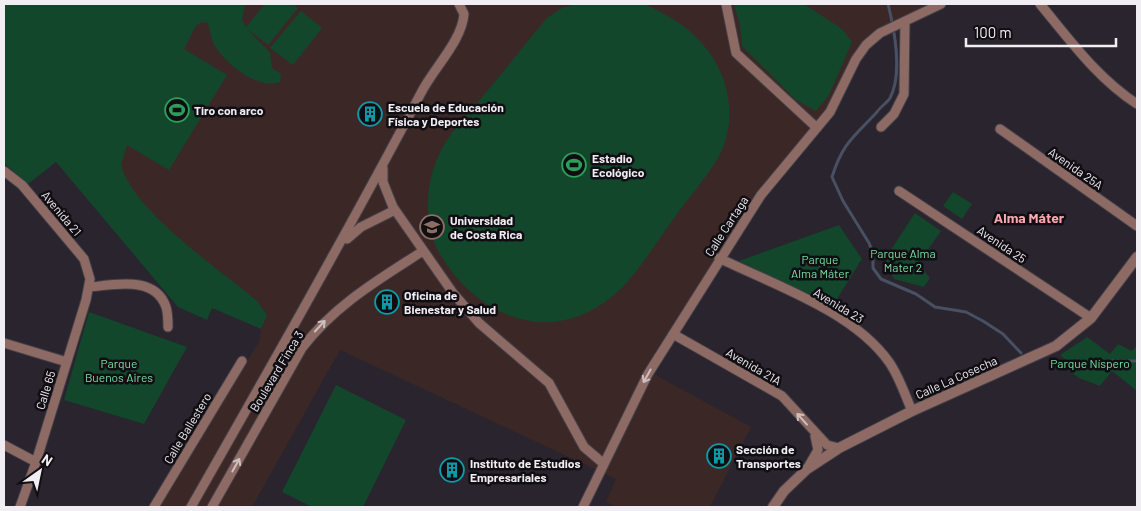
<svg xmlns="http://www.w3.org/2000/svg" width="1141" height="511" viewBox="0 0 1141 511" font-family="Barlow,sans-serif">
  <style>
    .education { fill: #3b2826 }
    .green { fill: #12472b }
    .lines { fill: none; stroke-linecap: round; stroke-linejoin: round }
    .stream { stroke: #485063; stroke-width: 3 }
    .minor-casing { stroke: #454049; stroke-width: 11 }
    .tertiary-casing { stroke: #454049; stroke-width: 12 }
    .minor { stroke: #8d6b64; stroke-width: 9 }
    .tertiary { stroke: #8d6b64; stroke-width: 10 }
    .oneway { stroke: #cdc0c1 }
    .labels { text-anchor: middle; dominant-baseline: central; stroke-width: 5; stroke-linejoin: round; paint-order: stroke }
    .poi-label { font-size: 12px; font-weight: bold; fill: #f0edf3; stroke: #100e12; text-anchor: start }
    .street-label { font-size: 12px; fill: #f0edf3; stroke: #100e12 }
    .park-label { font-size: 12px; fill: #78dea1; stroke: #100e12 }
    .neighbourhood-label { font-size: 14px; font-weight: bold; fill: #fba7b0; stroke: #100e12 }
  </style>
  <rect width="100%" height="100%" fill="#29242d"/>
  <!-- education -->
  <path class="education" d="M 142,4 L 940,4 L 866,45 L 840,92 L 761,195 L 650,372 L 751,427 L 710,507 L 617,507 L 606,502 L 616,479 L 340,350 L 252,507 L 158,507 L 260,340 L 261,329 L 218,309 L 54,146 Z"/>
  <!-- green -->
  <path class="green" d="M 4,4 L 245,4 L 242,20 L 246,27 L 265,4 L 293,4 L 298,8 L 268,45 L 247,29 L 270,53 L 272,68 L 281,74 L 280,82 C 258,90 226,64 215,46 C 211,39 210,31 208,23 L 201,22 L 195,27 L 184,49 L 227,75 L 169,170 L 127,145 L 121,165 C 133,211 219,269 257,301 L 267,315 L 261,329 L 212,308 L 207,320 L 178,307 L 56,162 L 28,184 L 4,163 Z
    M 576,4 C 597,4 620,1 641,4 C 649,5 659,11 666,15 C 715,41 744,97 722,150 C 714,169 686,201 674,218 C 655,244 638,274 614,295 C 553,347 478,319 440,254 C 420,220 426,172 447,140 C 459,122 475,106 488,90 C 508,66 527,42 547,18 L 562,8 Z
    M 734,4 L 804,4 L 842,29 L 852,42 L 829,95 L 816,111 L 796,100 L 742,46 L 740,25 Z
    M 301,11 L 322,28 L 293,65 L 270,48 Z
    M 953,192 L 972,204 L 962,219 L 943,206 Z
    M 915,213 L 941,231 L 918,264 L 930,278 L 924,287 L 894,279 L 885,259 Z
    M 839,225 L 862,259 L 832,307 L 739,261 Z
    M 89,312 L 187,347 L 144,424 L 64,400 Z
    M 1087,337 L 1110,354 L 1118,344 L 1132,351 L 1137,345 L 1137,391 L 1112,371 L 1100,386 L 1079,378 L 1068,370 L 1068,362 L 1060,355 Z
    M 336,385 L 406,420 L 363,507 L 312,507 L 282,492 Z"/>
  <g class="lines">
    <!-- stream -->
    <path class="stream" d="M 888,4 C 894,28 903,74 890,98 C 887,103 880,107 877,112 C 854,137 843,142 832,177 L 843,201 L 869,243 L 873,253 L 873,268 L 881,279 L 916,294 L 935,307 L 966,312 L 983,321 L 1003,334 L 1021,353
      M 1070,366 L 1112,361 L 1137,361"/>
    <!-- minor casing -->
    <g class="minor-casing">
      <path id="minor" d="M 726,4 L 736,53 L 817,128
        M 1040,4 C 1070,40 1097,78 1137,104
        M 881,127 L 894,114 L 904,94 L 905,21
        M 1000,129 L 1137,226
        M 383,168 L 383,182 L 393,207 L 453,293 L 479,323 L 549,383 L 584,447 L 604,464
        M 4,171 L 22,185 L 84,259 L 90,279 L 86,300 L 36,462 L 20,507
        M 899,191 L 1091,318
        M 347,239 L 361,227 L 395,210
        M 719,258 C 774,285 853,311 889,362 C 899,376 905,395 912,411
        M 89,287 C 114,285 155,275 166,307 C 168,313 168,321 168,327
        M 673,334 L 782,396 L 827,445 L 839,448
        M 4,343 L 67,362
        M 4,445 L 36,462
        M 807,469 L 818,450 L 815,436
        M 154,507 L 242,361
        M 191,507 C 269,370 347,233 421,93 C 433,69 462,41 464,14 L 459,4
        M 212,507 L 302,348 C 335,305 378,280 423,251
        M 583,507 L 648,374 L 761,195 L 830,112 L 856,59 L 866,45 L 880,33 L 941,4"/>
    </g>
    <!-- tertiary casing -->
    <g class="tertiary-casing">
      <path id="tertiary" d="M 773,507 L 784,491 L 807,469 L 839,448 L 912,411 L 1056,346 L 1091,318 L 1137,257"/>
    </g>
    <!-- minor -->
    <use href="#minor" class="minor"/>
    <!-- tertiary -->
    <use href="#tertiary" class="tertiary"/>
  </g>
  <!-- one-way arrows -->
  <defs><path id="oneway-shaft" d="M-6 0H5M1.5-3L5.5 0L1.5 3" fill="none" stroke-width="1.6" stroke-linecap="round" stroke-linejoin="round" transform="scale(1.25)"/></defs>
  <g class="oneway">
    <use href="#oneway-shaft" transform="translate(320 326) rotate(-47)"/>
    <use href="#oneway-shaft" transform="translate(647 376) rotate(119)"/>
    <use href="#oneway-shaft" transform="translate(802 419) rotate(-132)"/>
    <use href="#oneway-shaft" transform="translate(236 465) rotate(-61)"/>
  </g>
  <!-- icons -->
  <defs>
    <g id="stadium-ring" transform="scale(1.25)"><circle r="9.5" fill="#100e12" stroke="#2e9e5b" stroke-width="1.5"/><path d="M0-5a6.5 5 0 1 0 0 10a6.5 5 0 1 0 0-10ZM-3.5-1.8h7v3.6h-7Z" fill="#2e9e5b"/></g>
    <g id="building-ring" transform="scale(1.25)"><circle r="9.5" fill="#100e12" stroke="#0f9aa8" stroke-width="1.5"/><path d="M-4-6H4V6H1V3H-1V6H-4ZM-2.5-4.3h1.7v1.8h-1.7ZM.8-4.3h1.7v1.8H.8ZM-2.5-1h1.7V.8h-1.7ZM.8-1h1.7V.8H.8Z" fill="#0f9aa8"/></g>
    <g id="university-ring" transform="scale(1.25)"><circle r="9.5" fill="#100e12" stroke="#8d6e63" stroke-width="1.5"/><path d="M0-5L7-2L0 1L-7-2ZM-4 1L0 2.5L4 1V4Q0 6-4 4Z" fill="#8d6e63"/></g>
  </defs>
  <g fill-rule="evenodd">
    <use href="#stadium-ring" x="177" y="110"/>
    <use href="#building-ring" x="370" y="114"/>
    <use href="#stadium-ring" x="574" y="165"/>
    <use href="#university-ring" x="432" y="227"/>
    <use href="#building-ring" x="387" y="302"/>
    <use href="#building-ring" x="719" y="456"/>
    <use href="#building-ring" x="452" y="470"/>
  </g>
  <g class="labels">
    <!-- poi labels -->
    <g class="poi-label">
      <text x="388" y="107">Escuela de Educación<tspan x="388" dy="14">Física y Deportes</tspan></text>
      <text x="194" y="110">Tiro con arco</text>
      <text x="592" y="158">Estadio<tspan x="592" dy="14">Ecológico</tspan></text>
      <text x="450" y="220">Universidad<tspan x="450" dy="14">de Costa Rica</tspan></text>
      <text x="404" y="295">Oficina de<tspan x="404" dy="14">Bienestar y Salud</tspan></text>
      <text x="736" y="449">Sección de<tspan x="736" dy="14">Transportes</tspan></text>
      <text x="470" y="463">Instituto de Estudios<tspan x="470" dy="14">Empresariales</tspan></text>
    </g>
    <!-- street labels -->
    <g class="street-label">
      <text transform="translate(1076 168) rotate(35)">Avenida 25A</text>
      <text transform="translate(62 213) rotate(50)">Avenida 21</text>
      <text transform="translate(726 226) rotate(-57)">Calle Cartaga</text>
      <text transform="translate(1002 244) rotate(34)">Avenida 25</text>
      <text transform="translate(839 305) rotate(31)">Avenida 23</text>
      <text transform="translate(754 366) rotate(30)">Avenida 21A</text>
      <text transform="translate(276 371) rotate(-59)">Boulevard Finca 3</text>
      <text transform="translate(956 377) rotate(-24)">Calle La Cosecha</text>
      <text transform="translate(45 390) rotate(-73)">Calle 65</text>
      <text transform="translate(187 428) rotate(-59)">Calle Ballestero</text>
    </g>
    <!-- park labels -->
    <g class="park-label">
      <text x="903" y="253">Parque Alma<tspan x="903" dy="14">Mater 2</tspan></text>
      <text x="820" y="259">Parque<tspan x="820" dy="14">Alma Máter</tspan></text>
      <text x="119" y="363">Parque<tspan x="119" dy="14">Buenos Aires</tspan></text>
      <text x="1090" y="363">Parque Níspero</text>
    </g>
    <!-- neighbourhood labels -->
    <g class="neighbourhood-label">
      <text x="1029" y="217">Alma Máter</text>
    </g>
  </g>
  <!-- border -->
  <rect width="1141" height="511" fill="none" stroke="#f0edf3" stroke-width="10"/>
  <!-- north arrow -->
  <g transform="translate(40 471) rotate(33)" stroke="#100e12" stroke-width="4" paint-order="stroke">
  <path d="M0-4L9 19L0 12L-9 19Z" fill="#f0edf3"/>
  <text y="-8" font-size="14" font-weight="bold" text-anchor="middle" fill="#f0edf3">N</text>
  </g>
  <!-- scale -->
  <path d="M966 38v8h150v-8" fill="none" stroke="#f0edf3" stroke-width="2.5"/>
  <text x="974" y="38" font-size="15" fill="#f0edf3" stroke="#100e12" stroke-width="4" paint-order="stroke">100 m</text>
</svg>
